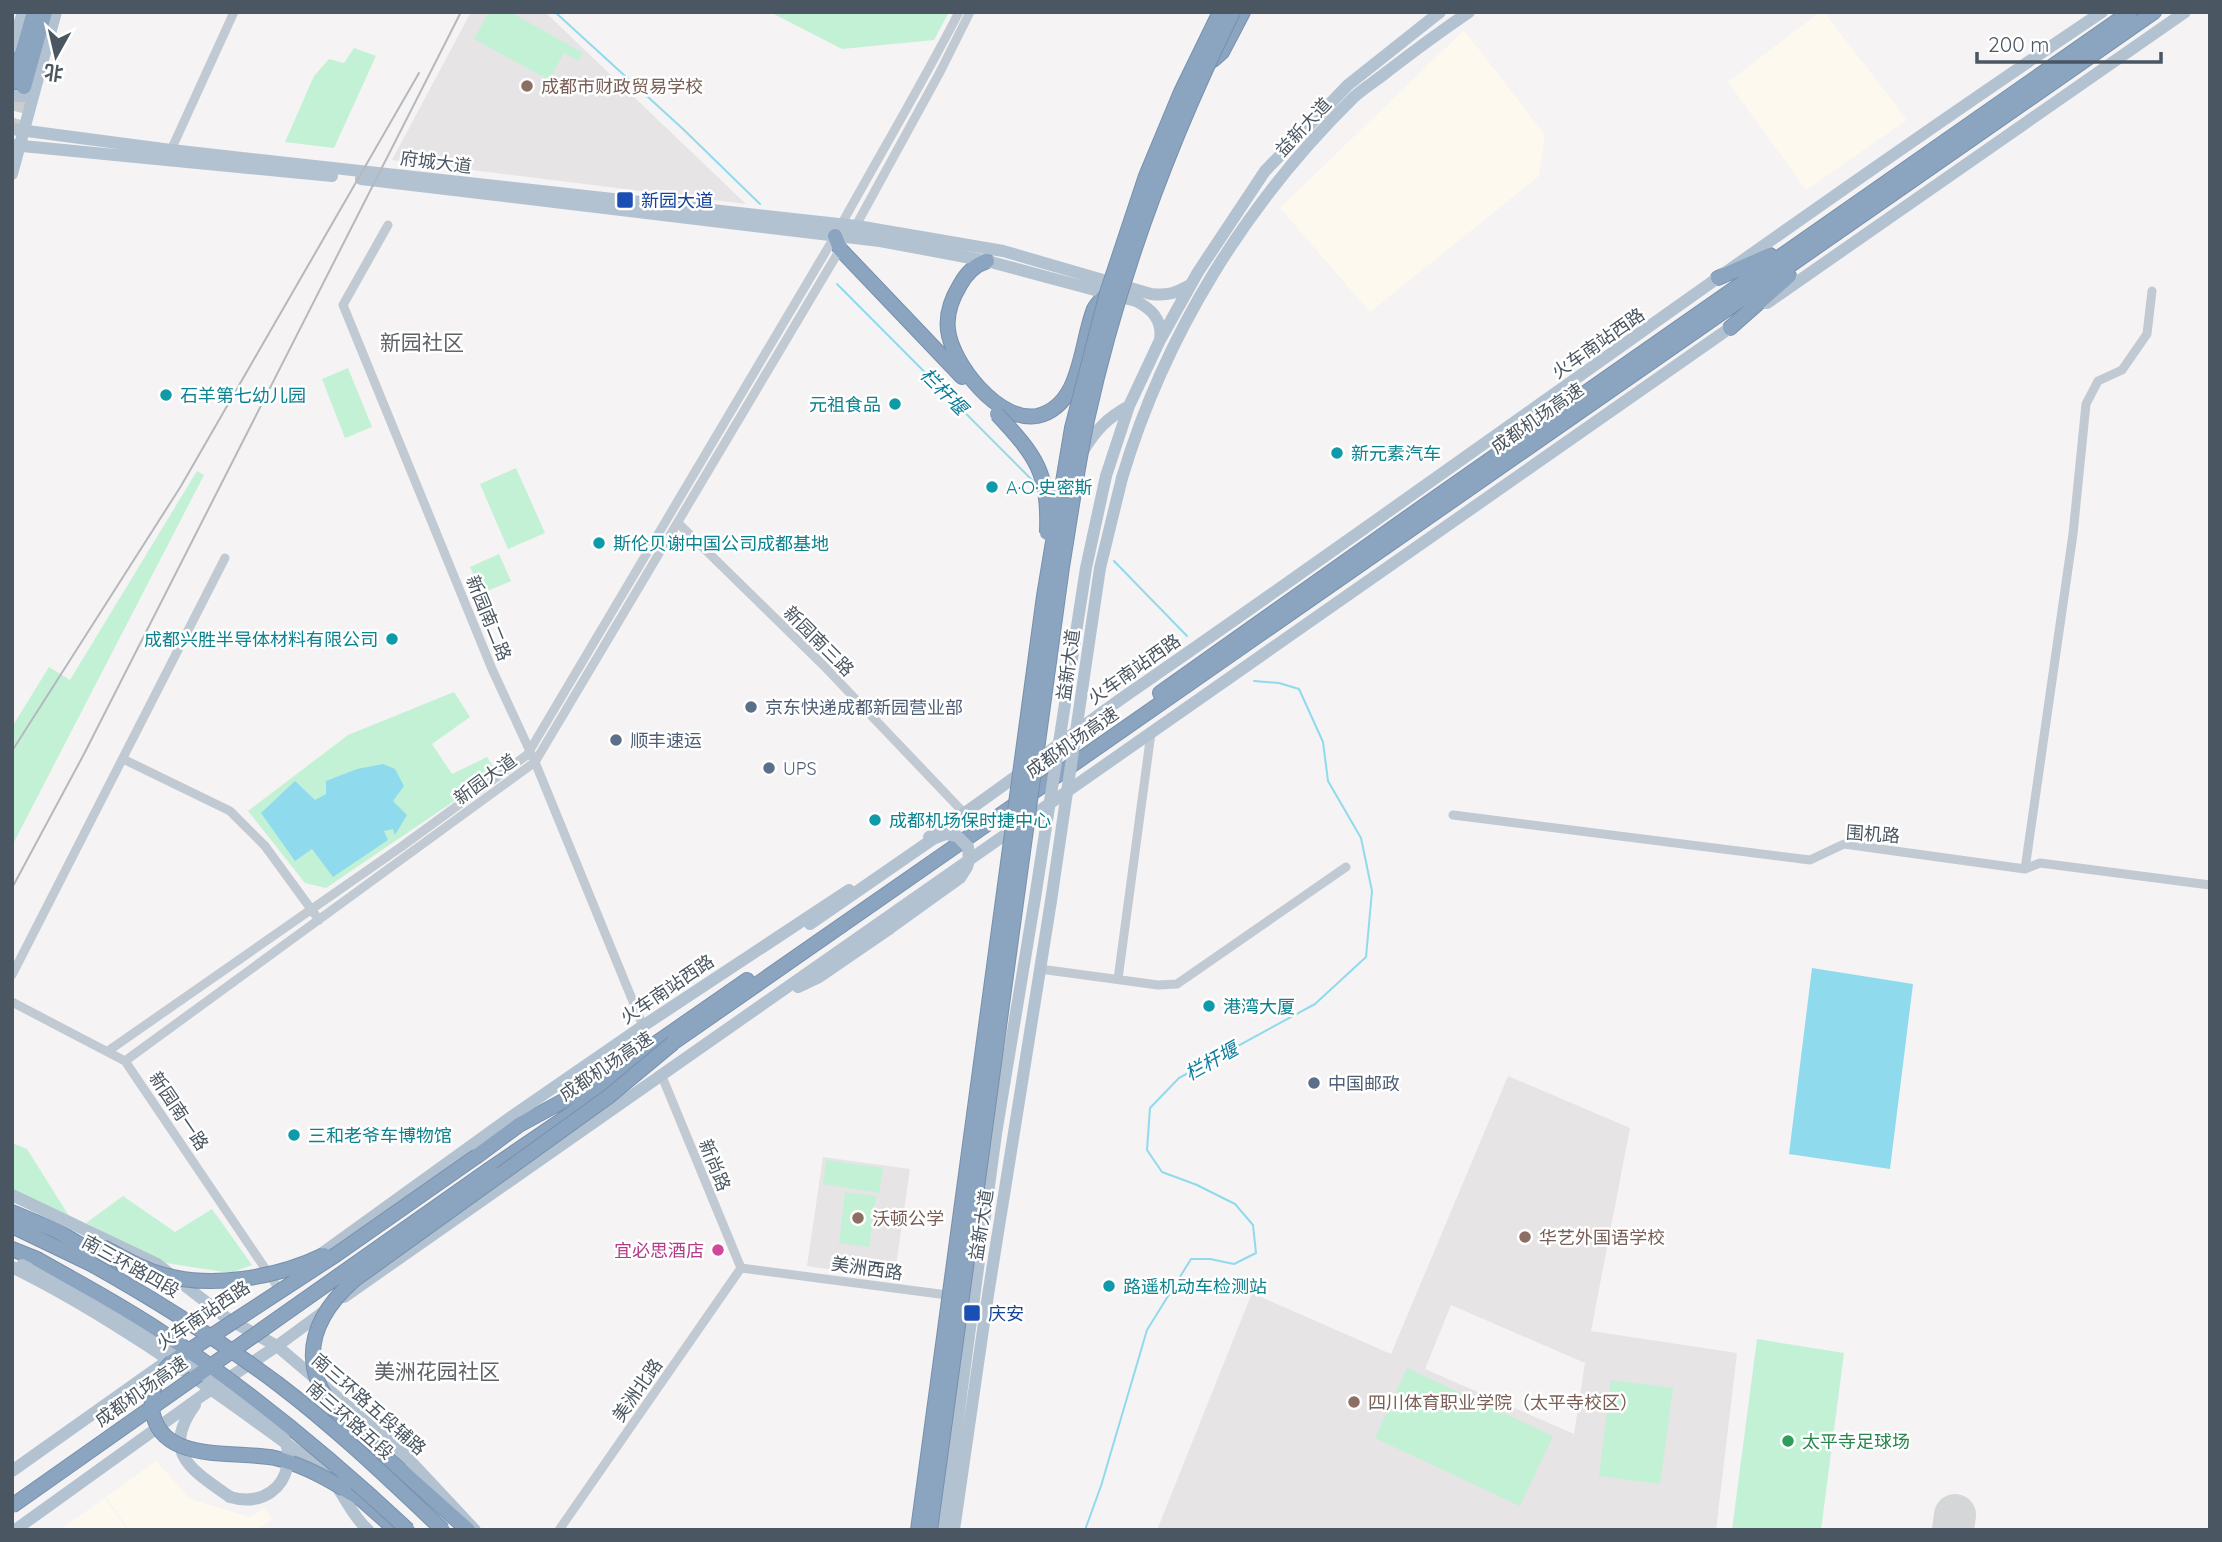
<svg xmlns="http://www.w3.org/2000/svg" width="2222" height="1542" viewBox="0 0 2222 1542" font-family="Quicksand,'Noto Sans SC',sans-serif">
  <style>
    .commercial { fill: #fdf9ef }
    .education { fill: #e6e4e5; fill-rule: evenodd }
    .green { fill: #c3f1d5 }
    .water { fill: #90daee }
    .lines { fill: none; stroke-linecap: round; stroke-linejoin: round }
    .stream { stroke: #90daee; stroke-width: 2 }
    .taxiway { stroke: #d5d6d8; stroke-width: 16 }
    .runway { stroke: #d5d6d8; stroke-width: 42 }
    .highway-tunnel { stroke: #caccce; stroke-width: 14; stroke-dasharray: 14 7; stroke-linecap: butt }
    .highway-casing { stroke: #7690ad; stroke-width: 16 }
    .minor { stroke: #c1cad2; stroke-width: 9 }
    .major { stroke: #b3c2d1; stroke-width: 12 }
    .highway { stroke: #8ba5c1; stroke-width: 14 }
    .rail { stroke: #b5b8bd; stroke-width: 2 }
    .highway-bridge-casing { stroke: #7690ad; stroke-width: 16; stroke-linecap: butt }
    .major-bridge { stroke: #b3c2d1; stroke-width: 12 }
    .highway-bridge { stroke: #8ba5c1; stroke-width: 14 }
    .education-dot { fill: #8d6e63; stroke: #fff; stroke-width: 2.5 }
    .transit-dot { fill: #1a4fb4; stroke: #fff; stroke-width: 2.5 }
    .culture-dot { fill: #0f9aa8; stroke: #fff; stroke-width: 2.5 }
    .service-dot { fill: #5c6f8a; stroke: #fff; stroke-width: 2.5 }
    .hotel-dot { fill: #d1479c; stroke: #fff; stroke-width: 2.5 }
    .leisure-dot { fill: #2e9e5b; stroke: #fff; stroke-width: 2.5 }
    .labels { text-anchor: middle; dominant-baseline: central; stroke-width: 5; stroke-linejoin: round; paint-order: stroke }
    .education-label { font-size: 18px; fill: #785e54; stroke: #fff; text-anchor: start }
    .street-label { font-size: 18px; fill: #4a5661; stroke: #fff }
    .transit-label { font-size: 18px; fill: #164399; stroke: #fff; text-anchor: start }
    .culture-label { font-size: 18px; fill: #0d838f; stroke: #fff; text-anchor: start }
    .service-label { font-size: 18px; fill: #4e5e75; stroke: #fff; text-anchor: start }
    .hotel-label { font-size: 18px; fill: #b23c85; stroke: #fff; text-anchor: end }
    .leisure-label { font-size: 18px; fill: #27864d; stroke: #fff; text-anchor: start }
    .water-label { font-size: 19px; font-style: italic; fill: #0c7c9b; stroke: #fff }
    .quarter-label { font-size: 21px; fill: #5f6368; stroke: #fff }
  </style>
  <rect width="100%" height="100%" fill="#f5f3f3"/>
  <!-- commercial -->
  <path class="commercial" d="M 1820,12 L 1824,12 L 1907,120 L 1806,190 L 1728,82 Z
    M 1464,30 L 1545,135 L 1539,176 L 1370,312 L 1280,208 Z
    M 156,1461 L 190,1499 L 250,1517 L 264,1508 L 272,1519 L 257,1530 L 129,1530 L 106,1497 Z
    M 105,1498 L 127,1530 L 59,1530 Z"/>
  <!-- education -->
  <path class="education" d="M 471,12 L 545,12 L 746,204 L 392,160 Z
    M 1508,1076 L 1630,1128 L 1591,1331 L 1737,1353 L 1716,1530 L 1157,1530 L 1252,1293 L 1391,1354 ZM 1451,1305 L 1585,1363 L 1574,1434 L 1425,1369 Z
    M 823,1157 L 910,1169 L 894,1279 L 807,1266 Z"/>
  <!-- green -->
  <path class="green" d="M 489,12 L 510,12 L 583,53 L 579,61 L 564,53 L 549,80 L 474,39 Z
    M 770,12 L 949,12 L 934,40 L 842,49 Z
    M 354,48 L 376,56 L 334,148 L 285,142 L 314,76 L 329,59 L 344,63 Z
    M 348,368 L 372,427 L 345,438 L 322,379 Z
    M 516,468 L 545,533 L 508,549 L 480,484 Z
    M 197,471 L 204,475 L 12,846 L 12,727 L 49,667 L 70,680 Z
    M 499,554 L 511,581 L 482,593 L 470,567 Z
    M 454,692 L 470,717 L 432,744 L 452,774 L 487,757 L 497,772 L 326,888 L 305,883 L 248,811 L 348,735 Z
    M 12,1143 L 27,1149 L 69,1216 L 12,1191 Z
    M 826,1160 L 883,1168 L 879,1193 L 823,1184 Z
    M 845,1192 L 876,1196 L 869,1247 L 839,1243 Z
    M 123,1196 L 175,1232 L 212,1209 L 252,1265 L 230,1273 L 160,1262 L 86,1223 Z
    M 1757,1339 L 1844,1353 L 1821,1530 L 1732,1530 Z
    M 1407,1368 L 1553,1436 L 1520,1506 L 1375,1438 Z
    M 1611,1380 L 1673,1388 L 1660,1484 L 1599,1476 Z"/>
  <!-- water -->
  <path class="water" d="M 383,764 L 395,769 L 404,786 L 393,801 L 407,815 L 395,835 L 393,829 L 384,831 L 388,840 L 333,877 L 312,849 L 295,861 L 261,813 L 295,781 L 315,800 L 326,794 L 326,781 L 357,769 Z
    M 1812,968 L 1913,984 L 1890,1169 L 1789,1154 Z"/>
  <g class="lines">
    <!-- stream -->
    <path class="stream" d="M 555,12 L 683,129 L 760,204
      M 837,284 L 1037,485
      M 1114,561 L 1187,636
      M 1085,1530 L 1101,1486 L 1147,1330 L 1191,1259 L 1210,1259 L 1234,1264 L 1256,1253 L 1253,1225 L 1235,1204 L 1197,1185 L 1162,1172 L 1147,1150 L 1150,1108 L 1179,1078 L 1315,1004 L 1366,957 L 1372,891 L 1361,838 L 1328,781 L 1323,742 L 1299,689 L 1279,683 L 1254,681"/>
    <!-- taxiway -->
    <path class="taxiway" d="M 1941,1530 L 1952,1520 L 1960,1524 L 1964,1530"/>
    <!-- runway -->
    <path class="runway" d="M 1953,1530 L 1955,1515"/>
    <!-- highway-tunnel -->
    <path class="highway-tunnel" d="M 12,132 L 24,87"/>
    <!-- highway casing -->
    <g class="highway-casing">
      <path id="highway" d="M 1213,60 L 1222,52 L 1243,12
        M 14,82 L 34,12
        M 24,87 L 45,12
        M 835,236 L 840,249 L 962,377
        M 987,261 C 974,265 966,274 960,285 C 952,298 946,314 948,330 C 952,364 999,423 1037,416 C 1082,406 1080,344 1094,309 C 1097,303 1103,298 1107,293
        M 1718,278 L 1770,255
        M 1730,328 L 1789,276
        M 1160,693 L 1438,496 L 2130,12
        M 664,1049 L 2154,12
        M 606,1078 L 747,980
        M 477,1156 L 519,1125 L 609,1076
        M 490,1169 L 625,1077
        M 12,1212 L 57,1231 L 86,1248 L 110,1271
        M 12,1226 L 93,1265
        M 12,1249 L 37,1259
        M 358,1432 L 468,1530
        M 344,1489 L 361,1499 L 396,1530"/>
    </g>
    <!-- minor -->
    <path class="minor" d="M 171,150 L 234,12
      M 388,225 L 343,305 L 492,669 L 535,762 L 643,1026
      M 854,229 L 940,72 L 970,12
      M 678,523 L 823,665 L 965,814
      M 123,759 L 230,811 L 265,846 L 319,920
      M 1453,815 L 1810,860 L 1844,844 L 2025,869 L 2040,863 L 2210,885
      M 2025,869 L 2073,534 L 2086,404 L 2098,381 L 2122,370 L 2147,334 L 2152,291
      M 1040,969 L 1158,985 L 1177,984 L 1346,867
      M 12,975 L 225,558
      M 1118,979 L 1151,733
      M 12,1002 L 125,1061 L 277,1286
      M 108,1051 L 401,847 L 527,755 L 835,236 C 876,161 920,88 959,12
      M 125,1061 L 535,762 L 842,246
      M 661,1074 L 741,1268
      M 741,1268 L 955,1296
      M 559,1530 L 741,1268"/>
    <!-- major -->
    <path class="major" d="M 12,47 L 23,12
      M 12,96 L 25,96 L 33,85
      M 12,129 L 171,150 L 857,226 L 1003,251 L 1151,294 C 1168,296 1176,293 1190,285
      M 12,145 L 332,176
      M 12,174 L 56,12
      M 361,179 L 880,241 L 987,261 L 1136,301 C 1152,309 1163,320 1160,340
      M 1767,303 L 2185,12
      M 1083,451 C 1096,430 1107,418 1129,406
      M 1106,476 L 1129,406 L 1160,340 L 1198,272 L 1265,171 L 1348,85 L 1440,12
      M 1122,478 C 1165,334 1246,203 1354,97 C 1364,88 1377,80 1388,71 C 1414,51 1441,31 1469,12
      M 929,837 C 997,793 1061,741 1128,694 C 1454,469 1773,233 2102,12
      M 798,987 L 819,977 L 889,929
      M 12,1195 L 157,1264 L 228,1319 L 277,1346 L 402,1452 L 475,1530
      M 314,1259 L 518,1112 L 643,1026 L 849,890
      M 12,1267 C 122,1321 220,1396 319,1467 C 343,1486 346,1510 368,1530
      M 344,1297 L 1737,323
      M 195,1405 C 160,1453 192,1470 230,1497
      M 12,1471 L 170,1359
      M 15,1530 L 203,1395 L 277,1346 L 326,1310
      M 943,1530 L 996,1134 L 1035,898
      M 954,1530 L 988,1295 L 1051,901"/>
    <!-- highway -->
    <use href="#highway" class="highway"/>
    <!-- rail -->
    <path class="rail" d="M 12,751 L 181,486 L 419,73
      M 12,888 L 84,754 L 461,12"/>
    <!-- highway-bridge casing -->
    <g class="highway-bridge-casing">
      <path id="highway-bridge" d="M 997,414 C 1037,457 1049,473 1047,533
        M 103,1247 C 121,1256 138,1267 157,1273 C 209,1290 276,1278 324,1255
        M 37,1259 C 81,1284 125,1307 166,1335 C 252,1393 332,1459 408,1530
        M 93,1265 C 157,1301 219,1340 278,1384 C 336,1428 389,1479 443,1530
        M 358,1432 C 299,1384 298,1330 354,1280 L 608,1097 L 673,1043
        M 344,1489 C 323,1476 300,1464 275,1458 C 236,1450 158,1465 152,1408 C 150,1388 159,1374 173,1361 L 337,1254 L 477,1156
        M 12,1506 L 490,1169
        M 918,1530 L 1044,596 L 1072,428 L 1107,293 L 1146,176 L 1181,92 L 1220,12
        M 930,1530 L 1062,567 C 1070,518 1077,469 1087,420 C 1118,279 1169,142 1233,12"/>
    </g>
    <!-- major-bridge -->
    <path class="major-bridge" d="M 1035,898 L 1086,568 L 1106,476
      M 1051,901 L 1100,568 L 1122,478
      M 810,924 L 933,839 L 946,834 L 957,836 L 968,847 L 969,860 L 967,867 L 960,878 L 889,929
      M 22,1265 C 46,1277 71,1289 94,1302 C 134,1326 172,1353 211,1379 C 229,1391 271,1416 282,1435 C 294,1454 288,1480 271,1492 C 258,1501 244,1501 230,1497"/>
    <!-- highway-bridge -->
    <use href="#highway-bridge" class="highway-bridge"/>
  </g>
  <!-- markers -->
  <g class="education-dot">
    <circle cx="527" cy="86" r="7"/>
    <circle cx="858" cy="1218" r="7"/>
    <circle cx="1525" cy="1237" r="7"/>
    <circle cx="1354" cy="1402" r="7"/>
  </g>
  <g class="transit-dot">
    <rect x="616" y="191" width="18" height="18" rx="3.5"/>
    <rect x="963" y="1304" width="18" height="18" rx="3.5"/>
  </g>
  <g class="culture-dot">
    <circle cx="166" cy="395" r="7"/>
    <circle cx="895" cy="404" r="7"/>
    <circle cx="1337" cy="453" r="7"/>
    <circle cx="992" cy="487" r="7"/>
    <circle cx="599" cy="543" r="7"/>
    <circle cx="392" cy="639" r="7"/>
    <circle cx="875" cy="820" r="7"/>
    <circle cx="1209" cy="1006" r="7"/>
    <circle cx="294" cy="1135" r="7"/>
    <circle cx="1109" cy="1286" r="7"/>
  </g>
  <g class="service-dot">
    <circle cx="751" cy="707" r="7"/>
    <circle cx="616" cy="740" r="7"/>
    <circle cx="769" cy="768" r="7"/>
    <circle cx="1314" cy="1083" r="7"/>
  </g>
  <circle class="hotel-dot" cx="718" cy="1250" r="7"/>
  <circle class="leisure-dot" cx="1788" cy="1441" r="7"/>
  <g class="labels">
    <!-- education labels -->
    <g class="education-label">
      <text x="541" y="86">成都市财政贸易学校</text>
      <text x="872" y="1218">沃顿公学</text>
      <text x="1539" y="1237">华艺外国语学校</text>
      <text x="1368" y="1402">四川体育职业学院（太平寺校区）</text>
    </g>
    <!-- street labels -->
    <g class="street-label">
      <text transform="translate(1303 127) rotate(-47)">益新大道</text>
      <text transform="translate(436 162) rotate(7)">府城大道</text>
      <text transform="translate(1598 343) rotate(-35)">火车南站西路</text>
      <text transform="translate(1537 418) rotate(-35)">成都机场高速</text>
      <text transform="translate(489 618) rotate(68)">新园南二路</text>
      <text transform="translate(819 641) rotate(45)">新园南三路</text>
      <text transform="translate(1068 665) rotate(-82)">益新大道</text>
      <text transform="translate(1134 669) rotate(-35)">火车南站西路</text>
      <text transform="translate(1072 742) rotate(-35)">成都机场高速</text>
      <text transform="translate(485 779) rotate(-36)">新园大道</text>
      <text transform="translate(1873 834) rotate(4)">围机路</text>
      <text transform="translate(667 989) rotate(-34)">火车南站西路</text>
      <text transform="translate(606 1066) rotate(-34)">成都机场高速</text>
      <text transform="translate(179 1111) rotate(56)">新园南一路</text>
      <text transform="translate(715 1165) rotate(68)">新尚路</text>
      <text transform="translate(981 1225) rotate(-81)">益新大道</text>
      <text transform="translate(131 1266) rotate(29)">南三环路四段</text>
      <text transform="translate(867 1268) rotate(8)">美洲西路</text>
      <text transform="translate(203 1315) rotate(-34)">火车南站西路</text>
      <text transform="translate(637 1390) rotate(-55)">美洲北路</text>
      <text transform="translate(141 1391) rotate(-35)">成都机场高速</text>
      <text transform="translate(369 1404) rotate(41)">南三环路五段辅路</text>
      <text transform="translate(350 1420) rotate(41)">南三环路五段</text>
    </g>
    <!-- transit labels -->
    <g class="transit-label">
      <text x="641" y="200">新园大道</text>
      <text x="988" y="1313">庆安</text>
    </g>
    <!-- culture labels -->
    <g class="culture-label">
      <text x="180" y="395">石羊第七幼儿园</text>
      <text x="881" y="404" text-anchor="end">元祖食品</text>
      <text x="1351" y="453">新元素汽车</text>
      <text x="1006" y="487">A·O·史密斯</text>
      <text x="613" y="543">斯伦贝谢中国公司成都基地</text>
      <text x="378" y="639" text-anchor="end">成都兴胜半导体材料有限公司</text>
      <text x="889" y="820">成都机场保时捷中心</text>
      <text x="1223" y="1006">港湾大厦</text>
      <text x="308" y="1135">三和老爷车博物馆</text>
      <text x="1123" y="1286">路遥机动车检测站</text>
    </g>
    <!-- service labels -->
    <g class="service-label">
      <text x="765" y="707">京东快递成都新园营业部</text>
      <text x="630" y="740">顺丰速运</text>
      <text x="783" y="768">UPS</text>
      <text x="1328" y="1083">中国邮政</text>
    </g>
    <!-- hotel labels -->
    <g class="hotel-label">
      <text x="704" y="1250">宜必思酒店</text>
    </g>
    <!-- leisure labels -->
    <g class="leisure-label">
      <text x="1802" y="1441">太平寺足球场</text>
    </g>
    <!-- water labels -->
    <g class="water-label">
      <text transform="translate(944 391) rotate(45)">栏杆堰</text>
      <text transform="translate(1211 1061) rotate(-29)">栏杆堰</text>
    </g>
    <!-- quarter labels -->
    <g class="quarter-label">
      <text x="422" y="342">新园社区</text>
      <text x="437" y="1371">美洲花园社区</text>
    </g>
  </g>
  <!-- border -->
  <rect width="2222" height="1542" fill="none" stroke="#4a5661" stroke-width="28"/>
  <!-- north arrow -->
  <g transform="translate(56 56) rotate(188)" stroke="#ffffff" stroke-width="5" paint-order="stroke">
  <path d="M0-5L12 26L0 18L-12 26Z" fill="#4a5661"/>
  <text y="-10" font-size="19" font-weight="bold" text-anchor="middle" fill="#4a5661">北</text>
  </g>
  <!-- scale -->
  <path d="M1977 52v10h184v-10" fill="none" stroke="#4a5661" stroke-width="3.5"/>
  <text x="1988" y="52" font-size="21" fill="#4a5661" stroke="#ffffff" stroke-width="5" paint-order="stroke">200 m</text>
</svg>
